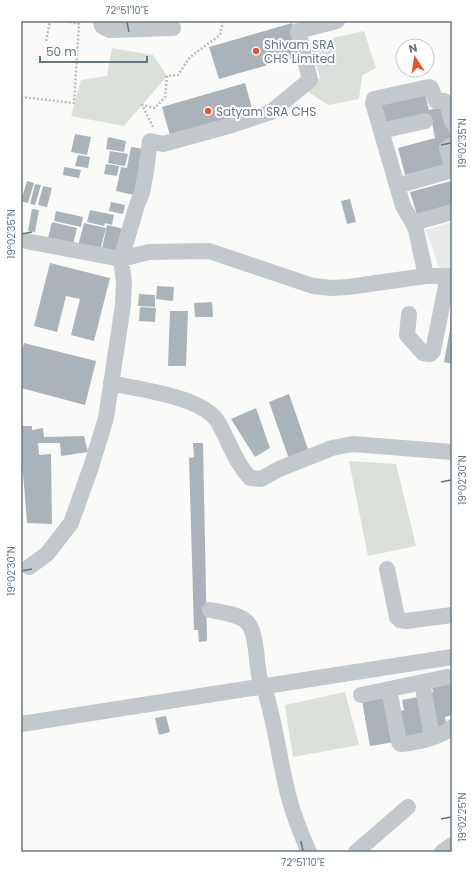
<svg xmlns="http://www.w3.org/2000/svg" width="473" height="873" viewBox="0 0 473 873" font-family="Poppins,sans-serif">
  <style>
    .built { fill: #e8e9e9 }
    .green { fill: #dadfd7 }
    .building { fill: #aab3b9 }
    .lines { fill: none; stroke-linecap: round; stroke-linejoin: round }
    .path { stroke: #bbbfc2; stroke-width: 2.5; stroke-dasharray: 2 2; stroke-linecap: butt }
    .street { stroke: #c3c8cc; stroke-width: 16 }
    .ticks { fill: none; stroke: #657683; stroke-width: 1.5 }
    .poi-dot { fill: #e4572e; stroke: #fff; stroke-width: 1.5 }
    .labels { text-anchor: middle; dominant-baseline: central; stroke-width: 4; stroke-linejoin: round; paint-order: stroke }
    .poi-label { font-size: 12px; fill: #657683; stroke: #fff; text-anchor: start }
    .neatline { fill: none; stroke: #657683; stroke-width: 1.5 }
    .ticks-label { font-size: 10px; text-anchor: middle; fill: #657683 }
  </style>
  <rect width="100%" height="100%" fill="#fafaf8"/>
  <!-- built -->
  <path class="built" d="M 452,222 L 452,269 L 439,267 L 426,230 Z"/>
  <!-- green -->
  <path class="green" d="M 364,31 L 376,68 L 362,75 L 359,99 L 328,105 L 307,91 L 320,78 L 310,43 Z
    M 112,48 L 153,55 L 167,76 L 124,126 L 71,116 L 81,80 L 107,76 Z
    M 349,461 L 396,464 L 416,546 L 368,556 Z
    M 345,692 L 359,745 L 293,757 L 285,705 Z"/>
  <!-- building -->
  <path class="building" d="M 292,23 L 302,55 L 219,79 L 209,47 Z
    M 245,83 L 254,115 L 171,139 L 162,107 Z
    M 424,90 L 429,110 L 444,106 L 452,141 L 448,164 L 405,175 L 398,148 L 435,138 L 431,118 L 384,129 L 377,101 Z
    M 75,134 L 91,137 L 87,155 L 71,152 Z
    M 108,137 L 126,141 L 124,152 L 106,149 Z
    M 131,147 L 144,149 L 134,195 L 116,191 L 121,167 L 127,168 Z
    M 110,151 L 128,154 L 125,166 L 108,163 Z
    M 78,155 L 90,157 L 88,168 L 75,166 Z
    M 106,164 L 119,166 L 117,176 L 104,174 Z
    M 64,167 L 81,170 L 79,178 L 63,175 Z
    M 27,181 L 34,183 L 28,203 L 21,201 Z
    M 451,181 L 452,209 L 418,218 L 410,192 Z
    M 35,184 L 41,185 L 35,205 L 30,204 Z
    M 43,186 L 52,188 L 47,207 L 38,205 Z
    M 350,199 L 356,222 L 347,224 L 341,201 Z
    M 111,202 L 125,205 L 123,214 L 109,211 Z
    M 32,209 L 39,210 L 35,232 L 28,231 Z
    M 90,210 L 114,215 L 112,225 L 105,223 L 104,226 L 87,222 Z
    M 56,211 L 83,217 L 81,227 L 54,221 Z
    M 52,222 L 77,228 L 73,244 L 48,238 Z
    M 84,223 L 106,228 L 100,251 L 78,246 Z
    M 107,225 L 124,229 L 118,252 L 102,249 Z
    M 50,263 L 110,278 L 94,341 L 71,335 L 80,299 L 66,296 L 57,332 L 34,326 Z
    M 157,286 L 174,287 L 173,301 L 156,299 Z
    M 139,294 L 155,295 L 155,307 L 138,306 Z
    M 212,302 L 213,317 L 195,317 L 194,303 Z
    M 140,307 L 156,308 L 155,322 L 139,321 Z
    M 170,311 L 188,311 L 186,366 L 168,366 Z
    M 451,324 L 452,324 L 452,364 L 444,362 Z
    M 24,343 L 96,361 L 85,405 L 21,388 L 21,355 Z
    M 289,394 L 309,452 L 289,459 L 269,402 Z
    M 256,408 L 270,448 L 255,457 L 231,419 Z
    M 21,426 L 32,426 L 32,430 L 43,428 L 44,437 L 84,436 L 88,452 L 61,456 L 60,443 L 38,443 L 39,455 L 51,454 L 52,524 L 27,523 L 21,447 Z
    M 193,443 L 203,443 L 207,641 L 199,642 L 198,630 L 194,630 L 189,458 L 194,457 Z
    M 431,682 L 452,682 L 452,715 L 445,717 L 447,727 L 434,729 L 430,693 L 433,692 Z
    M 423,696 L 430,732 L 403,737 L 401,711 L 404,710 L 402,700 Z
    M 387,697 L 395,742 L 370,746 L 362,701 Z
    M 166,716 L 170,732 L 159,735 L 155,718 Z"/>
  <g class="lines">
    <!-- path -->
    <path class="path" d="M 46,41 L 50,21
      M 21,97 L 74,103 L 79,24 L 67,21
      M 153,127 L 142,105 L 155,108 L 165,97 L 167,76 L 178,75 L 190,57 L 220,35 L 223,21"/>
    <!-- street -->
    <path class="street" d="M 101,21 L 102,26 L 110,30 L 173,28
      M 381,131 L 425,121
      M 452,145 L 447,148 L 452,167
      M 397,186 L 452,170
      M 413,223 L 452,212
      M 21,240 L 121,259 L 149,252 L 209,251 L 313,286 L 332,288 L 348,287 L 426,276 L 452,276
      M 426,276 L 416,230 L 413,223 L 403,206 L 373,103 L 374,99 L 429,87 L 431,88 L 436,101 L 444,101 L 447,103 L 452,122
      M 409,314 L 407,335 L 423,353 L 430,354 L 433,351 L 448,276
      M 111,383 C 140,390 202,396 218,422 C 229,441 235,462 250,478 L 261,479 L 279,469 L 332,448 L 353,444 L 452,452
      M 29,567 L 47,554 L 71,523 L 91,467 L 106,418 L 123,305 L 124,282 L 121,259 L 137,205 L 142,193 L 146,171 L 150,141 L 163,144 L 232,125 L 271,112 L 310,80 L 298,31 L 337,21
      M 387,569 L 397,617 L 400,620 L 406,621 L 452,615
      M 210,610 C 221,612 239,614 247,622 C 259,635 255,671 262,686 C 263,689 265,691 266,694 C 276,728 280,764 289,798 C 294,817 301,834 309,852
      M 422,682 L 432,737
      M 389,689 L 399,742 L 401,744 C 415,743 443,737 452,727
      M 361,695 L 447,677
      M 21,724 L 452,657
      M 356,852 L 408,807
      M 442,852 L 452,845"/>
  </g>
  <!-- ticks -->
  <path class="ticks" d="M 127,22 L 129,32M 441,145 L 451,143M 22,234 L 32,232M 441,482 L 451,480M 22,571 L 32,569M 441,819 L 451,817M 301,841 L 303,851"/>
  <!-- markers -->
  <g class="poi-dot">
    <circle cx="256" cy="51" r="4"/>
    <circle cx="208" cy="111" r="4"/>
  </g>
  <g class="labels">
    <!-- poi labels -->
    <g class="poi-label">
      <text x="264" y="44">Shivam SRA<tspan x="264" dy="14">CHS Limited</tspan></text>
      <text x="216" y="111">Satyam SRA CHS</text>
    </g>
  </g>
  <!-- border -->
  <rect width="473" height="873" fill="none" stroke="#ffffff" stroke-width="44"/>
  <!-- north arrow -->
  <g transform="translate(415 58) rotate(348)"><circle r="19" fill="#ffffff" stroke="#c1c8cd"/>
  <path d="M0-3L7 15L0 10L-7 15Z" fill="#e4572e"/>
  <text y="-6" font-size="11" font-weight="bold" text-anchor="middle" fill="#657683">N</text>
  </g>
  <!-- scale -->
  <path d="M40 56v6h107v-6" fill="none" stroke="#657683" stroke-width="2"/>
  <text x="46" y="56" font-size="12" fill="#657683" stroke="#ffffff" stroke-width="3" paint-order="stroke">50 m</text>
  <rect x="22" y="22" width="429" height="829" class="neatline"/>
  <g class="ticks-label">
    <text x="127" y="14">72°51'10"E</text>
    <text transform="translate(462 143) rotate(-90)" y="4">19°02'35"N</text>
    <text transform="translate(11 234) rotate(-90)" y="4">19°02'35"N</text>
    <text transform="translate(462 480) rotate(-90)" y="4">19°02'30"N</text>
    <text transform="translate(11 571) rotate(-90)" y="4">19°02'30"N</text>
    <text transform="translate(462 817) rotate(-90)" y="4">19°02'25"N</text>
    <text x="303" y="866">72°51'10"E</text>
  </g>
</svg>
